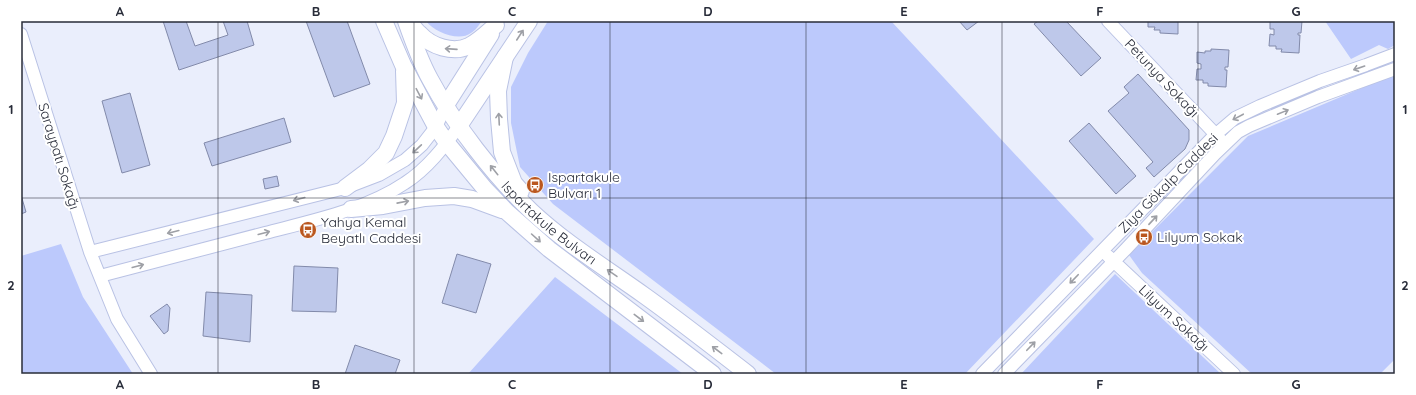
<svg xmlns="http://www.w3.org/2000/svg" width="1416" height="395" viewBox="0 0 1416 395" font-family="Quicksand,sans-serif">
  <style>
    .green { fill: #bcc9fc }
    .building { fill: #bec8ea; stroke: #828aaa }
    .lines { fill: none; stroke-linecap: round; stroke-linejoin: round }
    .minor-casing { stroke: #b9c2e4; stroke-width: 14 }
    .major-casing { stroke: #b9c2e4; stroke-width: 18 }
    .minor { stroke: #fff; stroke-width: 12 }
    .major { stroke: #fff; stroke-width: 16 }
    .oneway { stroke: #9ea0a6 }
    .grid { fill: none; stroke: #282c39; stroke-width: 1; stroke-opacity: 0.55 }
    .labels { text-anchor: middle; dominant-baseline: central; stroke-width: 4; stroke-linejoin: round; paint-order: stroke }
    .street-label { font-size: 14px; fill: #282c39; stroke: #fff }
    .poi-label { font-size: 14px; fill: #282c39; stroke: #fff; text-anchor: start }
    .neatline { fill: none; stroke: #282c39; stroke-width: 1.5 }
    .grid-label { font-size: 13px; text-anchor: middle; font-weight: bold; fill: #282c39 }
  </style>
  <rect width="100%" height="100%" fill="#eaeefc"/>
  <!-- green -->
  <path class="green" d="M 426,21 L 482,21 C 479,25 475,31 471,33 C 459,42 434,32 426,21 Z
    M 548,21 L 891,21 L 1094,239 L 965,374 L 776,374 L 553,204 L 520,167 L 511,123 L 511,87 L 528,53 Z
    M 1325,21 L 1395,21 L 1395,45 L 1388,49 L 1379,45 L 1351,59 Z
    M 1395,74 L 1395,359 L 1380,374 L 1252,374 L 1142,273 L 1129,255 L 1248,136 Z
    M 61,244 L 83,297 L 133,374 L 21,374 L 21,256 Z
    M 1115,274 L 1221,374 L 1021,374 Z
    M 555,277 L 683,374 L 468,374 Z"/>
  <!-- building -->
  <path class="building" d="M 163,21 L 186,21 L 195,46 L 228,35 L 223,21 L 247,21 L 254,45 L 179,70 Z
    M 306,21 L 347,21 L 370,84 L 334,97 Z
    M 959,21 L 979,21 L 967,30 Z
    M 1038,21 L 1066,21 L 1101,58 L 1081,76 L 1034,24 Z
    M 1148,21 L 1178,21 L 1178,34 L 1160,33 L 1160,30 L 1154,30 L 1155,27 L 1148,27 Z
    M 1270,21 L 1302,21 L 1301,33 L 1298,33 L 1298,35 L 1300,35 L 1299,53 L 1281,52 L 1282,49 L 1276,49 L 1276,46 L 1269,46 L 1270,34 L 1274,35 L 1274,29 L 1270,29 Z
    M 1211,49 L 1229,50 L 1228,67 L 1225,67 L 1225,70 L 1227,70 L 1226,87 L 1208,86 L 1208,83 L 1203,83 L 1203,80 L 1196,80 L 1197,69 L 1201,69 L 1201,64 L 1197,63 L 1197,52 L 1205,53 L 1205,51 L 1211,51 Z
    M 1138,74 L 1189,130 L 1189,140 L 1185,149 L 1154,177 L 1146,168 L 1153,162 L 1108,111 L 1129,93 L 1124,87 Z
    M 130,93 L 150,165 L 122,173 L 102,101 Z
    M 284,118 L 291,142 L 212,166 L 204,143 Z
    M 1089,123 L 1136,176 L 1116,194 L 1069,141 Z
    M 277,176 L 279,186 L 265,189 L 263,179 Z
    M 21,195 L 26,212 L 21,214 Z
    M 457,254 L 491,264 L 476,313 L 442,303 Z
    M 294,266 L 338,268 L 336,312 L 292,311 Z
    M 206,292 L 252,295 L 250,342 L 203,336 Z
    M 167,304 L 170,308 L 168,331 L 164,334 L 150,316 Z
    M 355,345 L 400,360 L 395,374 L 345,374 Z"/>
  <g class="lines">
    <!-- minor casing -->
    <g class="minor-casing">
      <path id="minor" d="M 1108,21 L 1220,139
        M 21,34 L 90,252 L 117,319 L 151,374
        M 90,252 L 345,188 L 379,175 L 405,160 L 422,145 L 436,127 L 446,105
        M 1108,256 L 1234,374
        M 100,276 C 155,262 210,247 265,233 C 311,221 365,210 405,183 C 427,169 444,147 459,126
        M 982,374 L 1215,135 L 1235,118 L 1260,106 L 1320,81 L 1366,65 L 1395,54
        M 1004,374 L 1126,249 L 1215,154 L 1238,132 L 1249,126 L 1318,97 L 1395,69"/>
    </g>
    <!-- major casing -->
    <g class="major-casing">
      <g id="major">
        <path d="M 384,21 L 403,65 L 436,127 L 447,143 L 485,189 L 507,212 L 549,249 L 713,374"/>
        <path id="s1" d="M 406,21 C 413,41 420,61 430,79 C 454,124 494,176 531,211 C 565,243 606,268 645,296 C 680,321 714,348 748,374"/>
        <path d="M 410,22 C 413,26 416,31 420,34 C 431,46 453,54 469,46 C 479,41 488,32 496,25"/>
        <path d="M 505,57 L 498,91 L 499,119 L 502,152 L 514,183 L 521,191"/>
        <path d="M 446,105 L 491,34"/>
        <path d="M 459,126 L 529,21"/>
        <path d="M 345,188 L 369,170 L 386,153 L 394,136 L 405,103 L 404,71"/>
        <path d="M 351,209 L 383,206 L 425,198 L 454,196 L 472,199 L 502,210"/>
      </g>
    </g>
    <!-- minor -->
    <use href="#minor" class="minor"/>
    <!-- major -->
    <use href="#major" class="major"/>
  </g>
  <!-- one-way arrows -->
  <defs><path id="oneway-shaft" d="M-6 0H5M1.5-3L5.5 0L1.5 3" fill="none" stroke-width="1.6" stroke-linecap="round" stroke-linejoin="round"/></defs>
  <g class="oneway">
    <use href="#oneway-shaft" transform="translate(520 35) rotate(-57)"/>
    <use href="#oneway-shaft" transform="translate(451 49) rotate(-176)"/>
    <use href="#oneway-shaft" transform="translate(1359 68) rotate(161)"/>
    <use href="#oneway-shaft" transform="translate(419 94) rotate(62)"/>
    <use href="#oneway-shaft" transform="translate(1283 112) rotate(-22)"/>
    <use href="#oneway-shaft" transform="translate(1238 117) rotate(152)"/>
    <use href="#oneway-shaft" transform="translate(499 119) rotate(-93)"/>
    <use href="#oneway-shaft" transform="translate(417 149) rotate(137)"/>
    <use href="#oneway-shaft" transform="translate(494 170) rotate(-129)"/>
    <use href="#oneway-shaft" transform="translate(299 199) rotate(165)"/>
    <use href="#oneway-shaft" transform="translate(403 202) rotate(-11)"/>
    <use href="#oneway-shaft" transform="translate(1153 220) rotate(-47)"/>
    <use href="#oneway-shaft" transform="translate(173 232) rotate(166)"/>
    <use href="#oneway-shaft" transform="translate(264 233) rotate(-15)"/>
    <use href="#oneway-shaft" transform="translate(536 238) rotate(42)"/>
    <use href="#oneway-shaft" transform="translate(138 266) rotate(-15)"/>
    <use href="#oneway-shaft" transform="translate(612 273) rotate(-145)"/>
    <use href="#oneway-shaft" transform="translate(1074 279) rotate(134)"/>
    <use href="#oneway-shaft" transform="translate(639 318) rotate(37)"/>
    <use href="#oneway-shaft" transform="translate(1031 346) rotate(-46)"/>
    <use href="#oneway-shaft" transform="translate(717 350) rotate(-143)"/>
  </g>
  <!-- grid -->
  <path class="grid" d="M 218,21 L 218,374M 414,21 L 414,374M 610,21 L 610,374M 806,21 L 806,374M 1002,21 L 1002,374M 1198,21 L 1198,374M 21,198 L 1395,198"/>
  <!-- icons -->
  <defs>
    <g id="bus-disc" transform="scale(0.9)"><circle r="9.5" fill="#ba571f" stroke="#fff"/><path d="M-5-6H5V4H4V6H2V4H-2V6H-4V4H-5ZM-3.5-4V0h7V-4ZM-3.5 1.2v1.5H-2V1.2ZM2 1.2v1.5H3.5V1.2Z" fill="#fff"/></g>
  </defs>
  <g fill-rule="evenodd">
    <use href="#bus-disc" x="535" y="185"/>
    <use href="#bus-disc" x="308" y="230"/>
    <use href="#bus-disc" x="1144" y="237"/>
  </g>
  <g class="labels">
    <!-- street labels -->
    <g class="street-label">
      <text transform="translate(1162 78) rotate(47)">Petunya Sokağı</text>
      <text transform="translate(59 156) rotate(73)">Saraypatı Sokağı</text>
      <text transform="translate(1168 183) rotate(-45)">Ziya Gökalp Caddesi</text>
      <text stroke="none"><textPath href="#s1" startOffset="251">Ispartakule Bulvarı</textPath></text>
      <text transform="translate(1174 318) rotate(43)">Lilyum Sokağı</text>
    </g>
    <!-- poi labels -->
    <g class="poi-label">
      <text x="548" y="177">Ispartakule<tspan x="548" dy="16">Bulvarı 1</tspan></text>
      <text x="321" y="222">Yahya Kemal<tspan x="321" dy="16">Beyatlı Caddesi</tspan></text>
      <text x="1157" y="237">Lilyum Sokak</text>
    </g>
  </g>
  <!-- border -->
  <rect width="1416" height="395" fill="none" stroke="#ffffff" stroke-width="44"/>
  <rect x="22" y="22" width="1372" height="351" class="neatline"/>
  <g class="grid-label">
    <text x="120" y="16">A</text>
    <text x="316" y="16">B</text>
    <text x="512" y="16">C</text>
    <text x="708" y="16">D</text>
    <text x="904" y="16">E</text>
    <text x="1100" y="16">F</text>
    <text x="1296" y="16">G</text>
    <text x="11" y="114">1</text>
    <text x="1405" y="114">1</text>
    <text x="11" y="290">2</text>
    <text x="1405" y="290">2</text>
    <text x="120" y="389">A</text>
    <text x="316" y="389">B</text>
    <text x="512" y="389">C</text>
    <text x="708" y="389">D</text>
    <text x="904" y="389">E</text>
    <text x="1100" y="389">F</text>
    <text x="1296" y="389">G</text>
  </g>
</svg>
